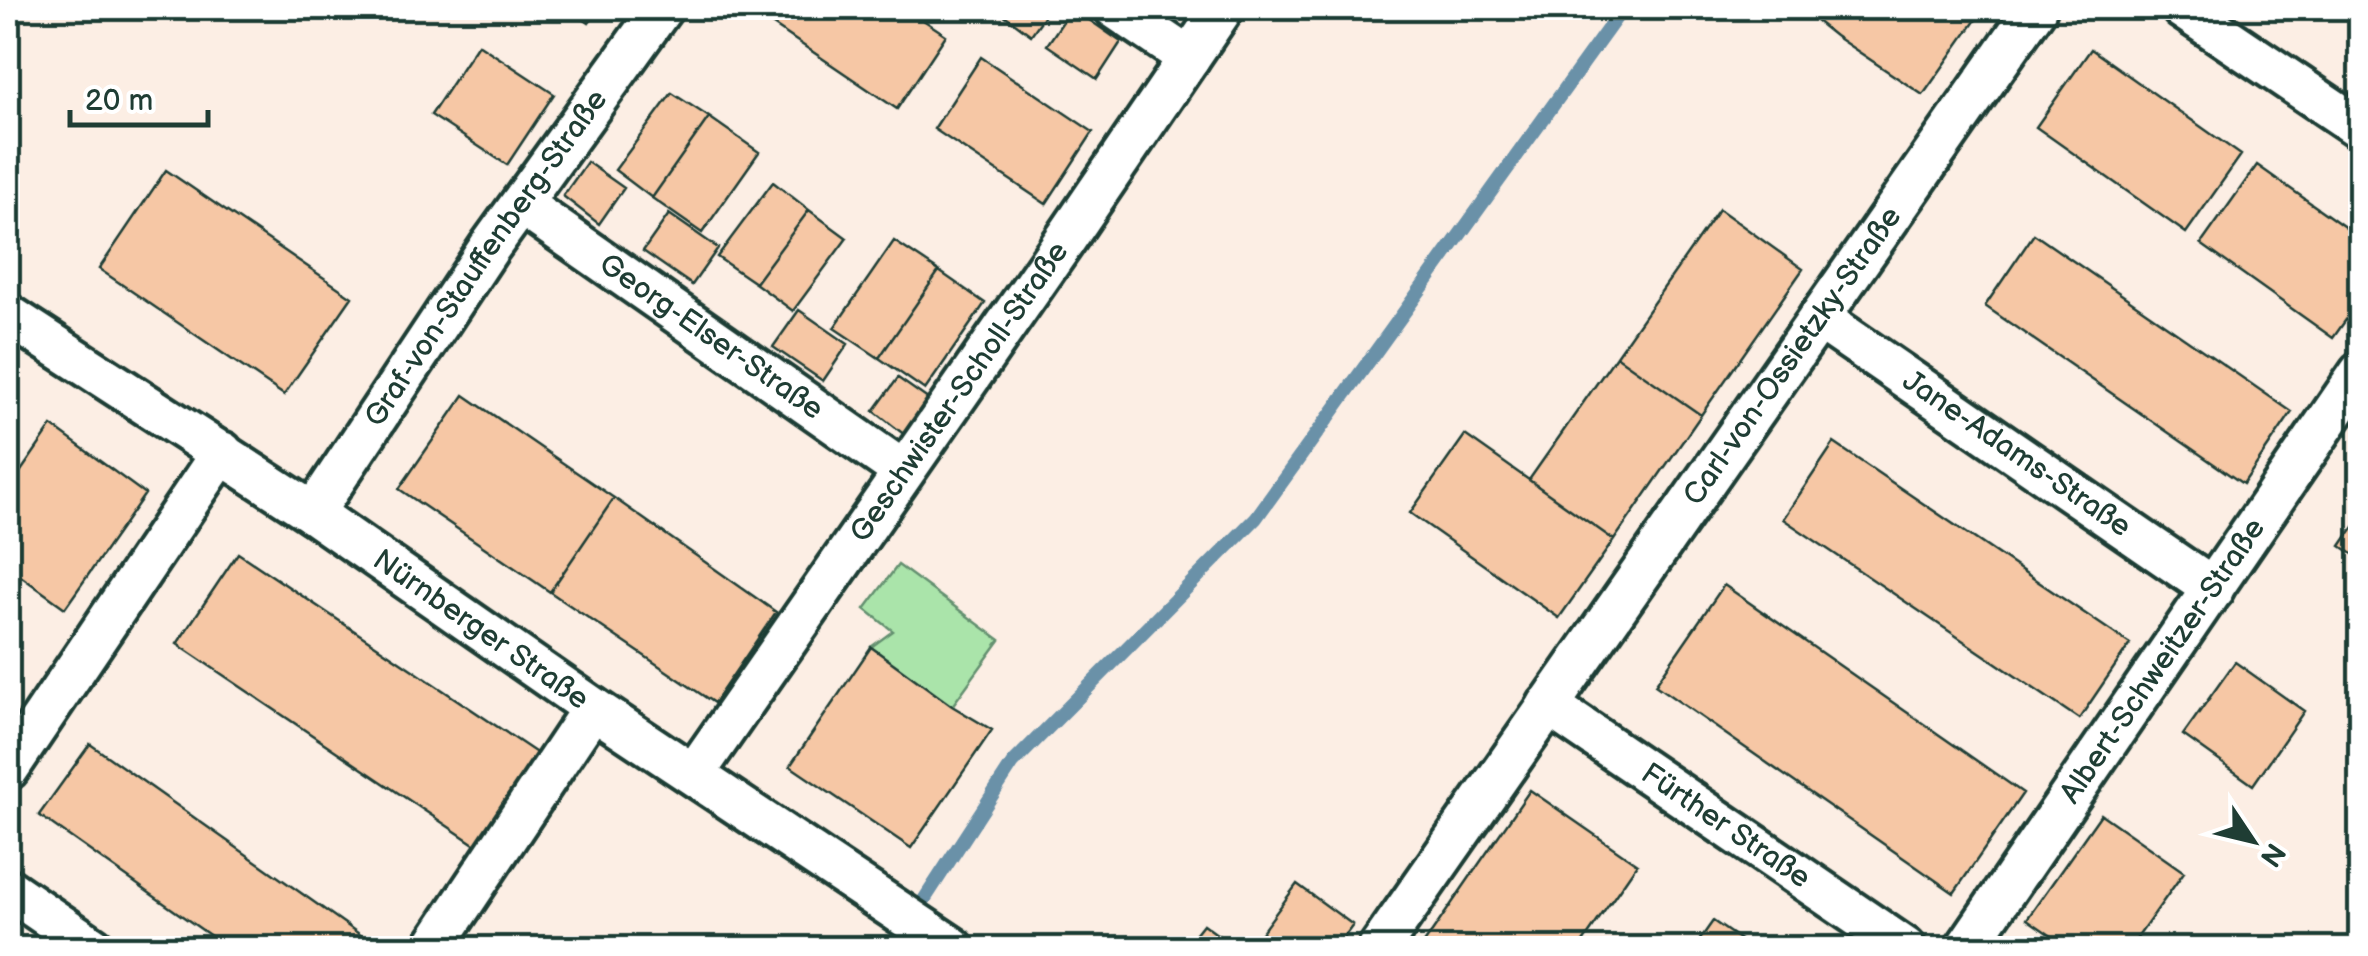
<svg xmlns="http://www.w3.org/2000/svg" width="2368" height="956" viewBox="0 0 2368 956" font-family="'Balsamiq Sans',sans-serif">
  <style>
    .green { fill: #aae4aa; stroke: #64906f; stroke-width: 2.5 }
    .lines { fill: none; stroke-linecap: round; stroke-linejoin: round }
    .stream { stroke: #6a91a8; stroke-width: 14 }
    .building { fill: #f6c7a5; stroke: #1f3d34; stroke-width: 2.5 }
    .street-casing { stroke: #1f3d34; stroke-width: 48 }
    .street { stroke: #fff; stroke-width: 40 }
    .labels { text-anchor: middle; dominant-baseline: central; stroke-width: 8; stroke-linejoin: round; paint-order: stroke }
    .street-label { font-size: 30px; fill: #1f3d34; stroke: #fff }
  </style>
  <rect width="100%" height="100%" fill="#fceee4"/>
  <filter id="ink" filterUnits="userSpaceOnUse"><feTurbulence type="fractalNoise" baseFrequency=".01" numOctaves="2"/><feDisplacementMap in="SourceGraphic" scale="20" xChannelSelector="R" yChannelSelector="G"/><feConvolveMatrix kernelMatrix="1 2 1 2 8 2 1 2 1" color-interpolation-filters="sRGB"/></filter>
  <g filter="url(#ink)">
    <!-- green -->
    <path class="green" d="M 898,565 L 1000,640 L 952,706 L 871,647 L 893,631 L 865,609 Z"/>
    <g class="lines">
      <!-- stream -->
      <path class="stream" d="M 922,903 L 1013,763 L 1256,518 L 1623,8
        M 893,948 L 900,937"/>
    </g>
    <!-- building -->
    <path class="building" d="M 567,8 L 600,8 L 589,23 Z
      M 748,8 L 905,8 L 946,35 L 897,109 Z
      M 995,8 L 1050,8 L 1031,35 Z
      M 1072,8 L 1121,42 L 1097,79 L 1047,45 Z
      M 1150,8 L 1180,8 L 1169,22 Z
      M 1800,8 L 1970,8 L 1980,14 L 1923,95 L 1835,36 Z
      M 2336,8 L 2360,8 L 2360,24 L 2352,18 Z
      M 478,44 L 554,94 L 507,165 L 431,115 Z
      M 2091,49 L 2241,155 L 2186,233 L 2036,127 Z
      M 981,57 L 1093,132 L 1046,204 L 934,129 Z
      M 672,93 L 709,117 L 652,198 L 615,170 Z
      M 709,117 L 759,152 L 702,233 L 652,198 Z
      M 587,162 L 624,188 L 599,224 L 563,196 Z
      M 2257,165 L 2360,238 L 2360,300 L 2333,338 L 2201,244 Z
      M 166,170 L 352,297 L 284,395 L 99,269 Z
      M 773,182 L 809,210 L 755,283 L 717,257 Z
      M 1719,209 L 1803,269 L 1701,415 L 1616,356 Z
      M 809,210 L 847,238 L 793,311 L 755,283 Z
      M 669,214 L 718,248 L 692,285 L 643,251 Z
      M 2034,234 L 2292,412 L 2243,484 L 1985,306 Z
      M 894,241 L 939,271 L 879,358 L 834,328 Z
      M 939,271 L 985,303 L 925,390 L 879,358 Z
      M 799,310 L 848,344 L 823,381 L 773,347 Z
      M 1616,356 L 1701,415 L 1614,540 L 1529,480 Z
      M 898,378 L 935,404 L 910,439 L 874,411 Z
      M 464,395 L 614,498 L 550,592 L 399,489 Z
      M 52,426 L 145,494 L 65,608 L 8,567 L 8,490 Z
      M 1465,435 L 1614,540 L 1559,618 L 1410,513 Z
      M 1834,443 L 2130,644 L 2079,719 L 1783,519 Z
      M 614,498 L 776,612 L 714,703 L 550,592 Z
      M 2360,518 L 2360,559 L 2341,546 Z
      M 238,553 L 544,758 L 483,850 L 177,644 Z
      M 1724,585 L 2023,793 L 1954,893 L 1655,685 Z
      M 871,647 L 952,706 L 992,730 L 911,848 L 790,766 Z
      M 2235,662 L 2304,711 L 2253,785 L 2183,735 Z
      M 90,744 L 379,948 L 228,948 L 148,892 L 39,815 Z
      M 1530,790 L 1637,864 L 1579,948 L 1421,948 Z
      M 2101,814 L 2184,872 L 2130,948 L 2069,948 L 2027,919 Z
      M 1297,884 L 1353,925 L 1336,948 L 1250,948 Z
      M 1713,921 L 1752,948 L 1694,948 Z
      M 1203,924 L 1236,948 L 1184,948 Z"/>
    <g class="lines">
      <!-- street casing -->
      <g class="street-casing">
        <g id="street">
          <path d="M 1115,8 L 1189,58"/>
          <path d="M 2182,8 L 2360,128"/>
          <path id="s1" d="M 521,204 L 903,471"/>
          <path id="s2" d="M 8,315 L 313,513 L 593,708 L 953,948"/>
          <path id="s3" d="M 1819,318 L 2213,589"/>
          <path id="s4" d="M 313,513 L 489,248 L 662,8"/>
          <path id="s5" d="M 1548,705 L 1905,948"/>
          <path d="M 8,769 L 222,452"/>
          <path id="s6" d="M 694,774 L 1063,243 L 1223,8"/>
          <path d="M 8,889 L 94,948"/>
          <path d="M 433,948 L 593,708"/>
          <path id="s7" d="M 1379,948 L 2036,8"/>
          <path id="s8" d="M 1966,948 L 2360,373"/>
        </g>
      </g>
      <!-- street -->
      <use href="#street" class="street"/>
    </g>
  </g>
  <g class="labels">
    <!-- street labels -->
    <g class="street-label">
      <text stroke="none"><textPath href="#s4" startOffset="308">Graf-von-Stauffenberg-Straße</textPath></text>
      <text stroke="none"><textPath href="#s1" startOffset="232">Georg-Elser-Straße</textPath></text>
      <text stroke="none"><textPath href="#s7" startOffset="722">Carl-von-Ossietzky-Straße</textPath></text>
      <text stroke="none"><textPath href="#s6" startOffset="465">Geschwister-Scholl-Straße</textPath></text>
      <text stroke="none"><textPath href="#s3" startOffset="240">Jane-Adams-Straße</textPath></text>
      <text stroke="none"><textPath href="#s2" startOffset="568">Nürnberger Straße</textPath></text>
      <text stroke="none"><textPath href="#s8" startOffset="348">Albert-Schweitzer-Straße</textPath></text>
      <text stroke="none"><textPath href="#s5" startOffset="215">Fürther Straße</textPath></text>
    </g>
  </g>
  <!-- margin -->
  <rect width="2368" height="956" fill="none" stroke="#fff" stroke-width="40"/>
  <rect x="20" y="20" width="2328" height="916" fill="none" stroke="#1f3d34" stroke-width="4" filter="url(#ink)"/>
  <!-- north arrow -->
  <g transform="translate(2253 841) rotate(125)" stroke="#ffffff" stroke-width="8" paint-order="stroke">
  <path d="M0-8L18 38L0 25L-18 38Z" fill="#1f3d34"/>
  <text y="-15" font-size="28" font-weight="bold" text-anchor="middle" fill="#1f3d34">N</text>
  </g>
  <!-- scale -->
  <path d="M70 110v15h138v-15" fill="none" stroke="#1f3d34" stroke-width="5"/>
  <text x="85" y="110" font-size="30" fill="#1f3d34" stroke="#ffffff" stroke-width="8" paint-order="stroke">20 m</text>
</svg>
